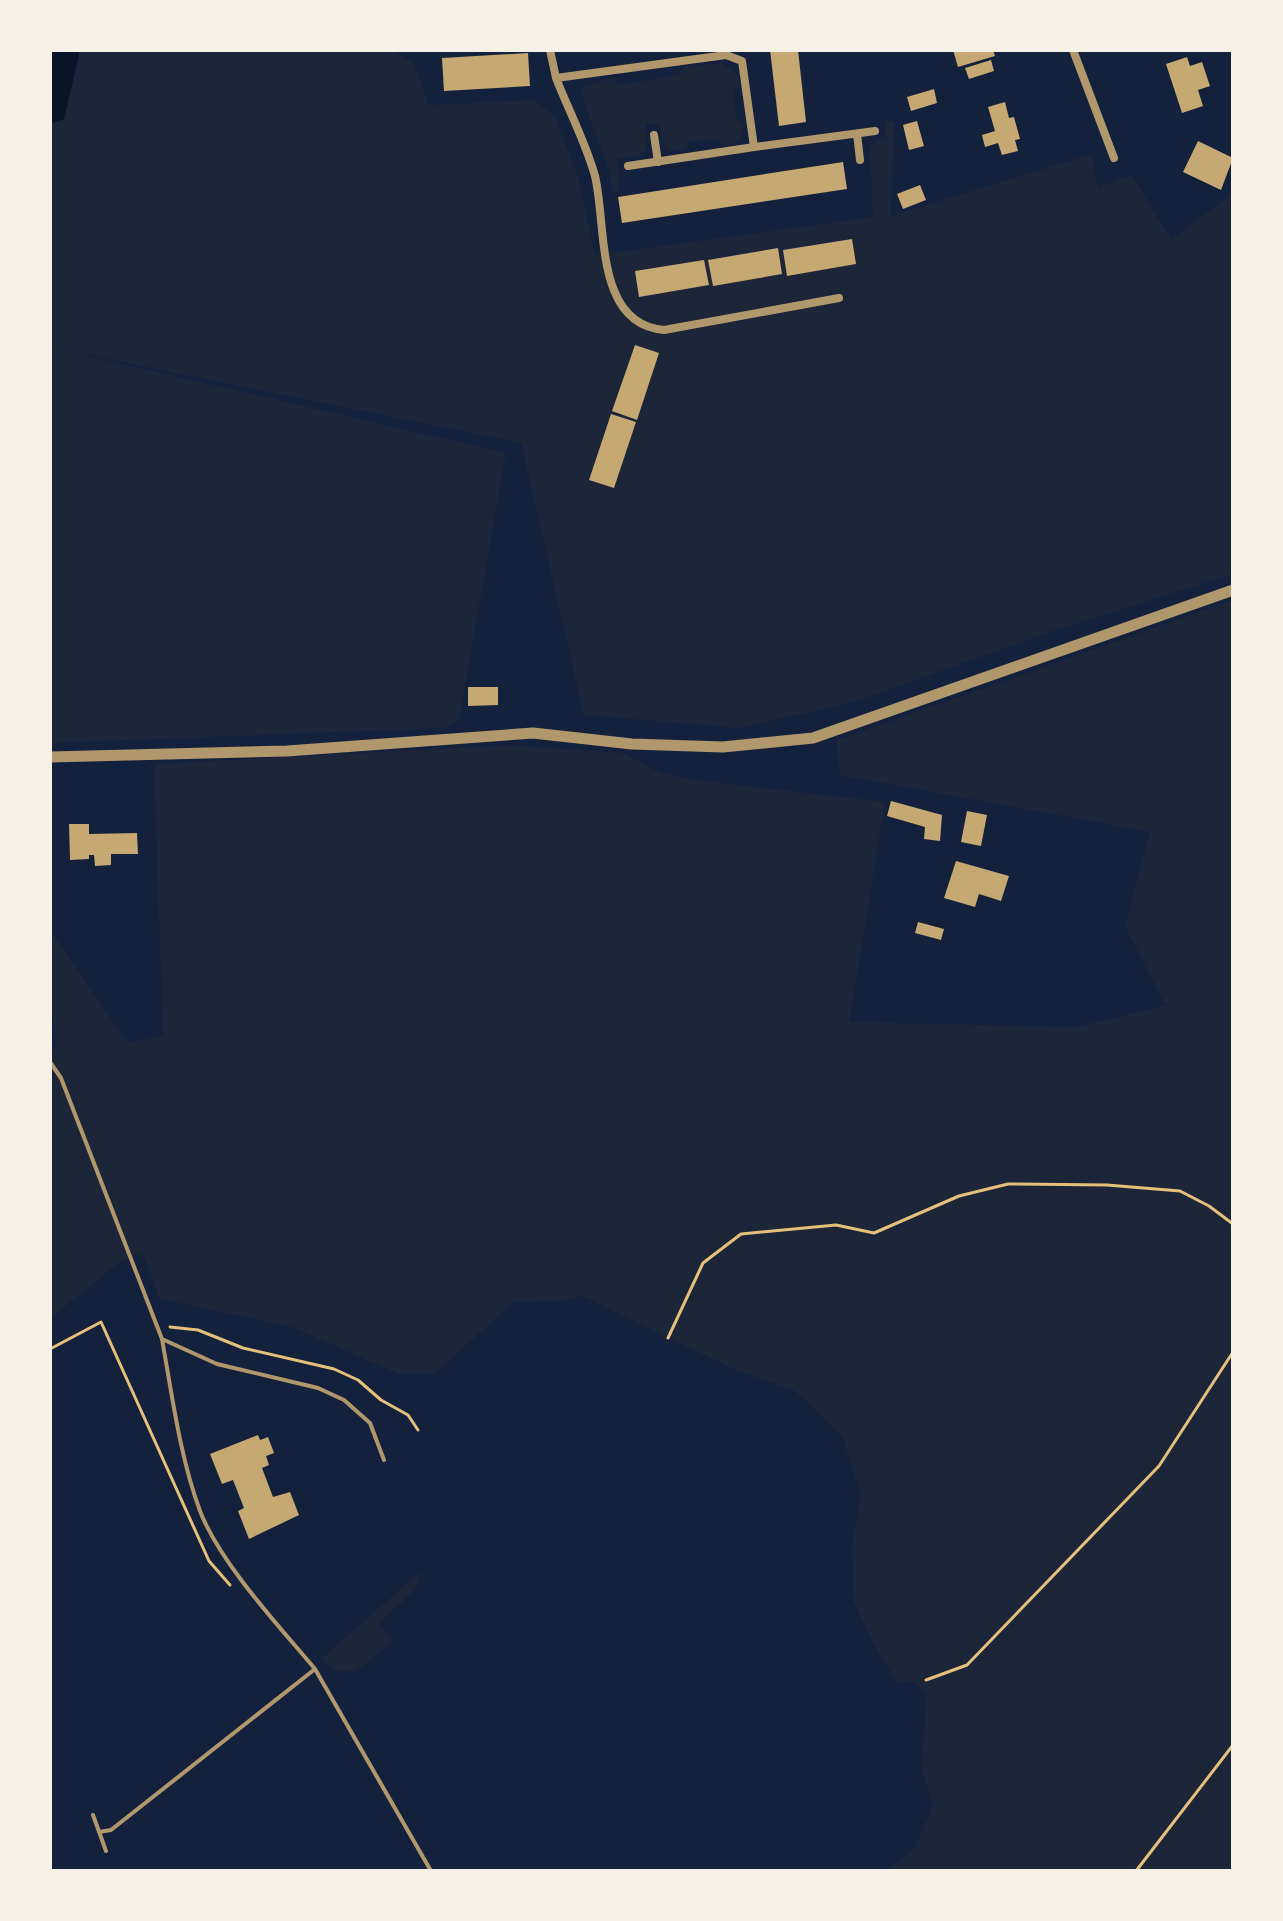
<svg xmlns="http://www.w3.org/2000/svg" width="1283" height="1921" viewBox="0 0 1283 1921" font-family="Helvetica,sans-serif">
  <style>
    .green { fill: #1d2539 }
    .water { fill: #0b132b }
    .building { fill: #c6a872 }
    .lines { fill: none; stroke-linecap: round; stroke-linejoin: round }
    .path { stroke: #e5c07b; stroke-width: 3 }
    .service { stroke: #b1986c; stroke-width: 4 }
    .minor { stroke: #b1986c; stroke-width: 8 }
    .tertiary { stroke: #b1986c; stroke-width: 11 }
  </style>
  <rect width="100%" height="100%" fill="#14213d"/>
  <!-- green -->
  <path class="green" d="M 80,50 L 392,50 L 414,64 L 429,105 L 534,100 L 555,117 L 578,177 L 595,255 L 873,217 L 870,149 L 877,139 L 886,138 L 885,122 L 894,122 L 891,216 L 1091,154 L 1098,188 L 1132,175 L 1171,239 L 1233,194 L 1233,574 L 1050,632 L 854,702 L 739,728 L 584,715 L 521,443 L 58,349 L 506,453 L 459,720 L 444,728 L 50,743 L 50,124 L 64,119 Z
    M 723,63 L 737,75 L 740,85 L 734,90 L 736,119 L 743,123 C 745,138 739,144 724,146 L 718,139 L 688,142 L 684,150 C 663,152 662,142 659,124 L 646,124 L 646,149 L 639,156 L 617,159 L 618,192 L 613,195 L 610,173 L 581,93 L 584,87 L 612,77 L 618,85 L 678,75 L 683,67 Z
    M 1233,600 L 1233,1871 L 886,1871 L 915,1848 L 933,1806 L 921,1768 L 927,1695 L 913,1681 L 897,1682 L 877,1651 L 854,1602 L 852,1547 L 861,1495 L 842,1436 L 795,1391 L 729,1367 L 583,1296 L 562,1301 L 514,1302 L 434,1374 L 399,1374 L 292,1327 L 160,1299 L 142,1252 L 117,1264 L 50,1319 L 50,1052 L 56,1045 L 50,993 L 50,930 L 128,1043 L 163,1036 L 154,764 L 510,745 L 623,753 L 661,773 L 694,780 L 885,802 L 849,1022 L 1076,1027 L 1165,1005 L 1125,926 L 1150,832 L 840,775 L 837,740 Z
    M 421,1571 L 415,1590 L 378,1624 L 393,1641 L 356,1671 L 336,1671 L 321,1659 Z"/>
  <!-- water -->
  <path class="water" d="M 50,50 L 80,50 L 64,119 L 50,124 Z"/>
  <!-- building -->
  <path class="building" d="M 770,50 L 798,50 L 806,122 L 779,126 Z
    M 953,50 L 993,50 L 995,56 L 958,67 Z
    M 528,53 L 530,86 L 444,91 L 442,58 Z
    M 1187,57 L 1190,66 L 1202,62 L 1210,86 L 1198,90 L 1203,106 L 1182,113 L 1166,64 Z
    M 991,60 L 994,71 L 969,79 L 965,68 Z
    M 934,89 L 937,103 L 911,111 L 907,97 Z
    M 1005,102 L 1009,118 L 1014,117 L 1020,139 L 1015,140 L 1018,151 L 1002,155 L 998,143 L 985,147 L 982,135 L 995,131 L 988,107 Z
    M 917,121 L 924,146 L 909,150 L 903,125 Z
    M 1198,141 L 1233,158 L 1221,190 L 1183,172 Z
    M 843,162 L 847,189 L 622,223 L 618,197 Z
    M 920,185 L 926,200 L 903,209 L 897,194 Z
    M 852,239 L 856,264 L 787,276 L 783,250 Z
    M 778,248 L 782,274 L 713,286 L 708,260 Z
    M 704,260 L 709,285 L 639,297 L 635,271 Z
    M 635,345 L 659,353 L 637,420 L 612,411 Z
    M 611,414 L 636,422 L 614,488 L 589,480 Z
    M 468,687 L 498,687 L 498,705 L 468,706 Z
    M 891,801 L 942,815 L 940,841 L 924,839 L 925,827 L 887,816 Z
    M 967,811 L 987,815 L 981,846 L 961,842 Z
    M 69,824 L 89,824 L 89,834 L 137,833 L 138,854 L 111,854 L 111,865 L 95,866 L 94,855 L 89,855 L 89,859 L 70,860 Z
    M 956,861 L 1009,876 L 1001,901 L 979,894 L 975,907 L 944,898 Z
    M 918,922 L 944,929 L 941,940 L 915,933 Z
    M 258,1435 L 260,1440 L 268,1437 L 274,1453 L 266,1456 L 269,1465 L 262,1468 L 273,1497 L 290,1492 L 299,1515 L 249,1539 L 238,1511 L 244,1508 L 233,1480 L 222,1484 L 210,1454 Z"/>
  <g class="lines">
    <!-- path -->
    <path class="path" d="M 170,1327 L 198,1330 L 243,1348 L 334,1369 L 358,1380 L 381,1400 L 408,1415 L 418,1430
      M 668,1338 L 703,1263 L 741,1234 L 836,1225 L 874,1233 L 959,1196 L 1008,1184 L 1107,1185 L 1180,1191 L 1209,1206 L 1233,1224
      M 50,1349 L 101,1322 L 209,1561 L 230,1585
      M 926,1680 L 967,1665 L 1159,1466 L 1233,1352
      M 1136,1871 L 1233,1745"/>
    <!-- service -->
    <path class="service" d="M 50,1062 L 61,1078 L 162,1339 L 217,1364 L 318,1388 L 344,1400 L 370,1423 L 384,1460
      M 315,1669 L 431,1871
      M 93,1815 L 106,1851
      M 99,1832 L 111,1830 L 315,1669 C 279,1626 220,1563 200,1511 C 180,1457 172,1395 162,1339"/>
    <!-- minor -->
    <path class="minor" d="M 550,50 L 556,78 L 726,55 L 742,61 L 754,147 L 875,131
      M 1073,50 L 1114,158
      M 556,78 C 568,109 586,143 595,176 C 607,226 594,324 664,330 L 839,298
      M 857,134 L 860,160
      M 654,135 L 658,162
      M 628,166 L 754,147"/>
    <!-- tertiary -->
    <path class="tertiary" d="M 50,757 L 287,751 L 533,733 L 632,744 L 723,747 L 813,738 L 1233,590"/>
  </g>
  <!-- border -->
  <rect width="1283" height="1921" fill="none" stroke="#f6f1e7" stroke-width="104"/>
</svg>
